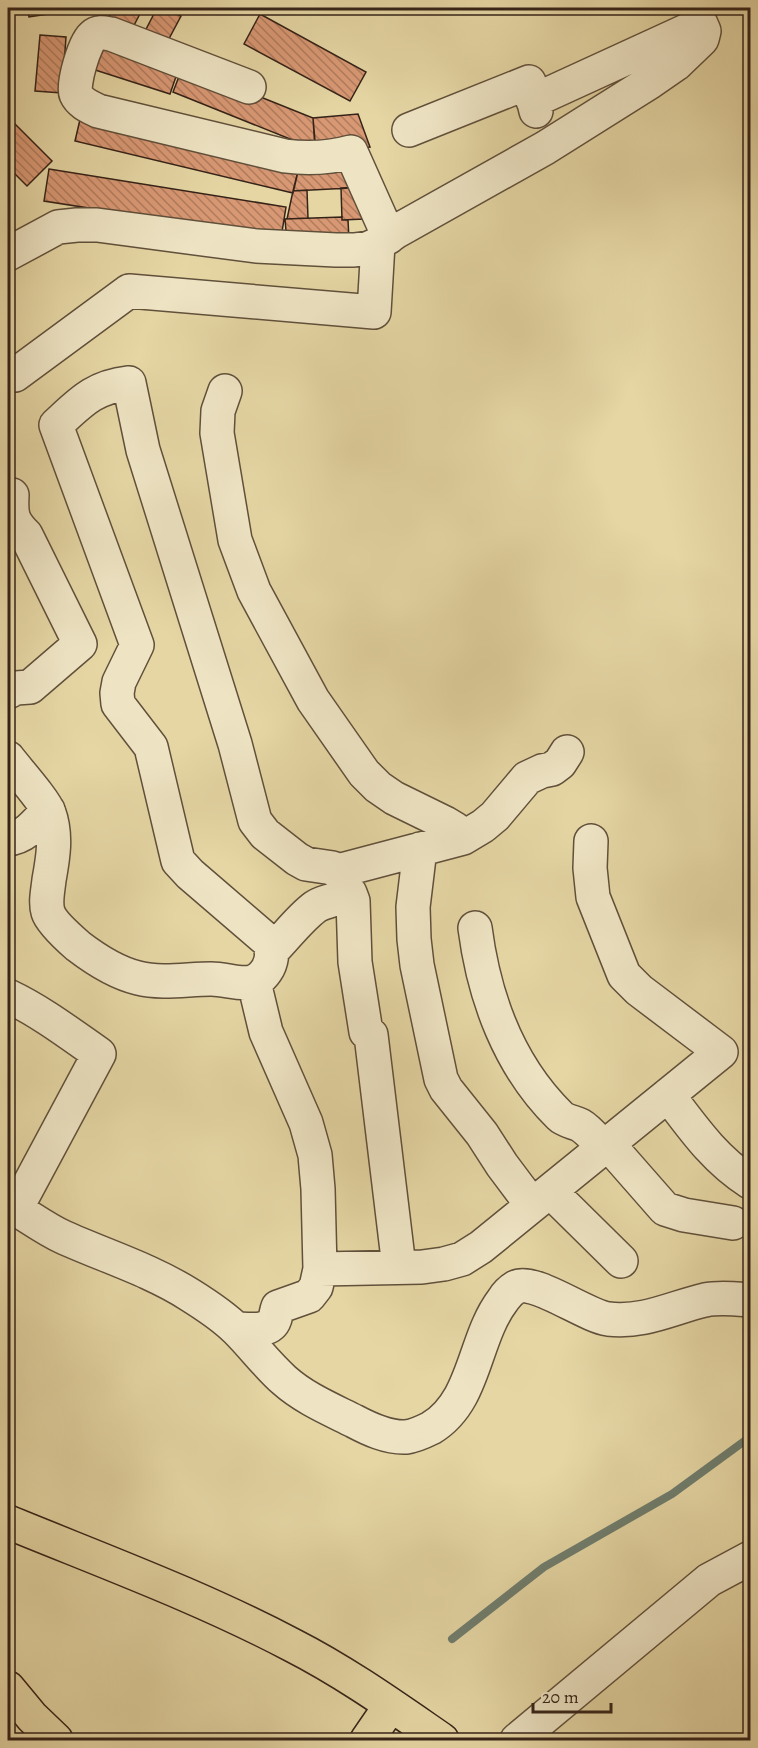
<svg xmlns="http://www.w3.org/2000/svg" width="758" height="1748" viewBox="0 0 758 1748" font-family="Alegreya,serif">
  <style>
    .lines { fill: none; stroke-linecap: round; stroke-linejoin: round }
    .stream { stroke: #6f7d6d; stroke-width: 8 }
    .building { fill: url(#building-back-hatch); stroke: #352318; stroke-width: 1.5 }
    .minor-casing { stroke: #61503b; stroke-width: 36 }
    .highway-casing { stroke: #352318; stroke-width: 36 }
    .minor { stroke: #eee4c4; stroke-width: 33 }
    .highway { stroke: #e5d6a4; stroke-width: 33 }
  </style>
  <defs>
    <pattern id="building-back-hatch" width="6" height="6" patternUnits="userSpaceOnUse" patternTransform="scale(1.5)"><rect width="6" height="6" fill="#d89874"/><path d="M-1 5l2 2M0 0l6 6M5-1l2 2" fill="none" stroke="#b07c5e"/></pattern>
  </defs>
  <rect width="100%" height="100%" fill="#e5d6a4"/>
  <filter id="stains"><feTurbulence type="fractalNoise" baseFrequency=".00333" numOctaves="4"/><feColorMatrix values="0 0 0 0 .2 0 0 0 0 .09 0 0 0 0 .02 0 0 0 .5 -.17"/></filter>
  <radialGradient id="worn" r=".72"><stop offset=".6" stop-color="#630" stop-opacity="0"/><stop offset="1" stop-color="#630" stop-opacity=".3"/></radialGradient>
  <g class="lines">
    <!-- stream -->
    <path class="stream" d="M 452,1639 L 544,1567 L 672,1494 L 750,1437"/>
  </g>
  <!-- building -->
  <path class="building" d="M 27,8 L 61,8 L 61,12 L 29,17 Z
    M 114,8 L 143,8 L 131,31 L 108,19 Z
    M 157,8 L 164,8 L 181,16 L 163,50 L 141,39 Z
    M 260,14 L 366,72 L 350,101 L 244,44 Z
    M 40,35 L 66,37 L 62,93 L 35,91 Z
    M 99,39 L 180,65 L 170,94 L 89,68 Z
    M 183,66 L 313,118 L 315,149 L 173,92 Z
    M 82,111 L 300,163 L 293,193 L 75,141 Z
    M 358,114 L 370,147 L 316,152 L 313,118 Z
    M 8,117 L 52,161 L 27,186 L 8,167 Z
    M 349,161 L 350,188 L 293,191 L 300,163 Z
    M 49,169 L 286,207 L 281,238 L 44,201 Z
    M 362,187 L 364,219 L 342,220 L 341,188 Z
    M 307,190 L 308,218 L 287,219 L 293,191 Z
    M 342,217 L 342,220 L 348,220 L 349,240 L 287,243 L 285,219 Z"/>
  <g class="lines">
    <!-- minor casing -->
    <g class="minor-casing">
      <path id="minor" d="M 249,87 L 111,34 C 105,33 98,31 93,36 C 85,41 72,85 76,94 C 80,103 90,107 98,111 L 285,156 C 308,159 329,158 351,152 L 389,237
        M 409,130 L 529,82 L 536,111
        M 8,254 L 58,227 L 77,225 L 97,225 L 256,246 L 336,250 L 354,250 L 369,248 L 378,244 L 397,231 L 545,148 L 650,82 L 676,64 L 702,39 L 704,31 L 701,24 L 533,101
        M 15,375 L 129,291 L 374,312 L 378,244
        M 225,391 L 218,411 L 217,433 L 235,540 L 254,591 L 313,700 L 364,773 L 378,787 L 394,798 L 445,823 L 455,829 L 463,838
        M 8,692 L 16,688 L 30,687 L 80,644 L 26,535 C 12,521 11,515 12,495
        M 8,758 C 17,770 45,801 49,813 C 57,835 53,858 49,880 C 48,890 45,902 48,912 C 51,922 70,939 78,946 C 95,959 117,973 138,978 C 162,984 187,979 211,979 C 233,979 254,993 268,968 C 273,958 272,951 269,942 L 190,874 L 178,861 L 151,747 L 118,704 L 117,693 L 119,682 L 137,645 L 56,425 C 81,402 94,387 129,383 L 143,450 L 235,744 L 255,821 L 265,834 L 297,859 L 306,864 L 333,868 L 344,878 C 345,884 346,890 341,895 C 334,902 323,901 315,907 C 299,919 286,937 272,951
        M 8,839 C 26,837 36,823 48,810
        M 420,849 L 413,907 L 414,939 L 417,965 L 441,1079 L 446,1089 L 482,1134 L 502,1165 L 532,1205
        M 338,871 L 463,838 L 483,826 L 495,816 L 527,778 L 542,771 L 552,769 L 560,763 L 567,752
        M 345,888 L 350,893 L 353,901 L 355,962 L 366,1032 L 371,1035 L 399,1267
        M 475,928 C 484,997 509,1066 560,1116 C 565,1121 574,1122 580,1125 C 589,1130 597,1141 604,1148 L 608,1144 L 665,1209 L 684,1215 L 733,1223
        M 8,996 C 40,1011 69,1033 99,1054 L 16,1209 C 31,1218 46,1229 63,1237 C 105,1256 151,1270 190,1295 C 206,1305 224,1317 237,1330 C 253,1346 267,1365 284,1380 C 304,1398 330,1409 354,1421 C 369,1429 388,1438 406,1437 C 415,1436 423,1432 431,1428 C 476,1401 473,1339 503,1300 C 506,1295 511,1290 516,1287 C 534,1278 586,1316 608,1319 C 645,1323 671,1308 705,1300 C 720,1297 736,1299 750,1300
        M 668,1095 C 693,1128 715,1160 750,1182
        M 550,1191 L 621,1261
        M 320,1269 L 422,1267 L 444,1264 L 462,1259 L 481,1247 L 721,1052 L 639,990 L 624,975 L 593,897 L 590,868 L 591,841
        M 236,1329 C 246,1329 268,1333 274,1321 C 276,1317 276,1312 278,1307 L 309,1296 L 316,1287 L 320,1269 L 318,1189 L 315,1155 L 306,1123 L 266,1032 L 254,982
        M 517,1740 L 709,1580 L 750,1558"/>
    </g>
    <!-- highway casing -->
    <g class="highway-casing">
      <path id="highway" d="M 8,1522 C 103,1561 201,1597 292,1645 C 345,1672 394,1707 442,1740
        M 8,1688 L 32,1717 L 56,1740
        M 367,1740 L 391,1705"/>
    </g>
    <!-- minor -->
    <use href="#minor" class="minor"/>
    <!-- highway -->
    <use href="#highway" class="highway"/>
  </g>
  <!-- margin -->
  <rect width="758" height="1748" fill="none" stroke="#e5d6a4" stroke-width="30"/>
  <rect x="9" y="9" width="740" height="1730" fill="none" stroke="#352318" stroke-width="3"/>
  <rect x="15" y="15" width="728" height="1718" fill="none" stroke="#352318" stroke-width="1.5"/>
  <!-- scale -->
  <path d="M533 1703v9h78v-9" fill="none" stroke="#352318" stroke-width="3"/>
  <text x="542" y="1703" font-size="18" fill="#352318" stroke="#eee4c4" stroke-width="4.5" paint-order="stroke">20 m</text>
  <rect width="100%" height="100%" filter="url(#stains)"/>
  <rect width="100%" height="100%" fill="url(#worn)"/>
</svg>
